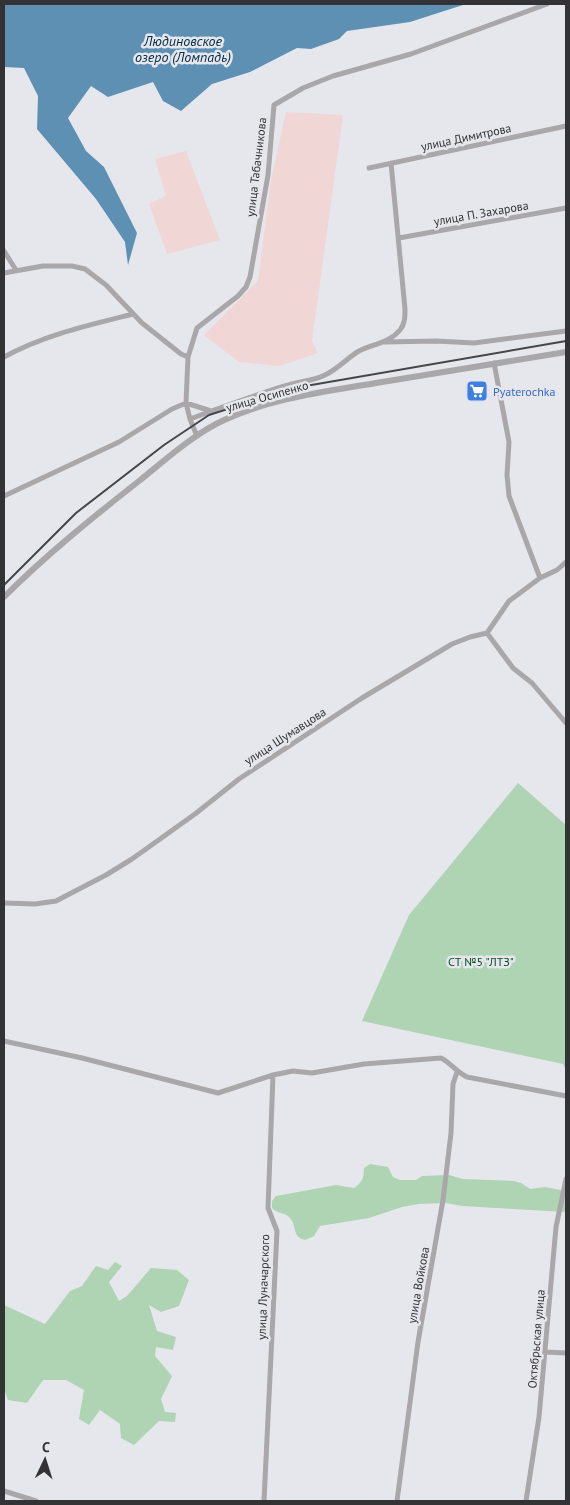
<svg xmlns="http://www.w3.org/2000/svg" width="570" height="1505" viewBox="0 0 570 1505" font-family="'PT Sans',sans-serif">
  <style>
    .industrial { fill: #f0d6d5 }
    .green { fill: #afd4b4 }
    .water { fill: #5e90b3 }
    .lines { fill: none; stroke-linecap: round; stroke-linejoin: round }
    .minor { stroke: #a9a7aa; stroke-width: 5 }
    .tertiary { stroke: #a9a7aa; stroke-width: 6 }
    .rail { stroke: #464648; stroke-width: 2 }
    .labels { text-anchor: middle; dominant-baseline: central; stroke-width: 5; stroke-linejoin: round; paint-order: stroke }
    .street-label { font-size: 12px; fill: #333335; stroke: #e6e6ed }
    .shop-label { font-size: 12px; fill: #366cbe; stroke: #e6e6ed; text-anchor: start }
    .park-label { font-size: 12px; fill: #034f1e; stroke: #e6e6ed }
    .water-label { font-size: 14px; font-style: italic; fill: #022d45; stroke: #e6e6ed }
  </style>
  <rect width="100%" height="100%" fill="#e6e6ed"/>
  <!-- industrial -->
  <path class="industrial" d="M 286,112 L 343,115 L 312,341 L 318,353 L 279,366 L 239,362 L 204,335 L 258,281 L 271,180 Z
    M 186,151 L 220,240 L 167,254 L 149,204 L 166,196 L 155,159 Z"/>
  <!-- green -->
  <path class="green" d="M 518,783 L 566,825 L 566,1070 L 563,1064 L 362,1021 L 409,915 Z
    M 370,1164 L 388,1167 L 393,1177 L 400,1180 L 416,1180 L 422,1176 L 449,1175 L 463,1179 L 514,1181 L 521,1183 L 530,1189 L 545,1187 L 566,1191 L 566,1212 L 462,1206 L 446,1203 L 419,1204 L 402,1207 L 369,1218 L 320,1226 L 314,1236 L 305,1240 C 292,1237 297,1226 290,1218 C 285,1212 277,1214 272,1208 L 272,1201 L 276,1196 L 336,1185 L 354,1188 C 362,1183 364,1178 364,1168 Z
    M 115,1262 L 122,1266 L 109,1282 L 119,1301 L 127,1296 L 151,1268 L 177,1270 L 189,1280 L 179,1306 L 161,1312 L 149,1305 L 157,1331 L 176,1337 L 173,1350 L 156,1347 L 155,1356 L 172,1376 L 161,1399 L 165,1412 L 176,1413 L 175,1422 L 159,1421 L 134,1445 L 121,1438 L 120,1424 L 100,1410 L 89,1425 L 79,1419 L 84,1390 L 66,1380 L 43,1380 L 27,1403 L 8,1400 L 4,1389 L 4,1305 L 45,1324 L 70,1291 L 82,1286 L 96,1266 L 108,1270 Z"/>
  <!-- water -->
  <path class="water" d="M 4,4 L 466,4 L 410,22 L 347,31 L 339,39 L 311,49 L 297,48 L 250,72 L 212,84 L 181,111 L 163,101 L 153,82 L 108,97 L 91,86 L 68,118 L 86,151 L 104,167 L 137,233 L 128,265 L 125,242 L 96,199 L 37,129 L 38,96 L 24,68 L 4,67 Z"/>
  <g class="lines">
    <!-- minor -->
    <path class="minor" d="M 369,168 L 566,126
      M 399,238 L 566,208
      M 4,251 L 16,270
      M 4,273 L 43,266 L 72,266 L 85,269 L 106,285 L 142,323 L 181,354 L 188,357
      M 385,342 L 436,341 L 474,343 L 566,331
      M 4,357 C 44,335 89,325 133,314
      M 494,363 L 509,442 L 507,475 L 509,496 L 540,578
      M 190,419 C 222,407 255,395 288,385 C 300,381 314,381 325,375 C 338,369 347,358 359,351 C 373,344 389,343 400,330 C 405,324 405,317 405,309 L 391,163
      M 197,436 L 190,419 L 186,403 L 188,357 L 197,328 L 238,296 L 246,287 L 250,277 L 268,175 L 274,105 L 303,88 L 333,76 L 411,54 L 547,4
      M 4,496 L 119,442 L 172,409 L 186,403 L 211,411
      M 487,633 L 513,668 L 532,683 L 566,723
      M 4,903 L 35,904 L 56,901 L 106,875 L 132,859 L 195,814 L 239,779 L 362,698 L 452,644 L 470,637 L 487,633 L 509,601 L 540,578 L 557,570 L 566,562
      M 4,1041 L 82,1058 L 218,1093 L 273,1075 L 293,1071 L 312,1073 L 364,1064 L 441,1058 C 451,1063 456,1072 467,1077 L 566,1096
      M 545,1352 L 566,1353
      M 4,1491 L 36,1501
      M 264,1501 L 277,1231 L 268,1208 L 273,1075
      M 397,1501 L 418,1342 L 443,1200 L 451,1133 L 453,1084 L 457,1072
      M 526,1501 L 539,1417 L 556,1227 L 566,1179"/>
    <!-- tertiary -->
    <path class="tertiary" d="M 4,597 C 46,555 92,518 139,481 C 164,461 189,438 218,423 C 266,399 323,392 376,383 C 439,373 503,362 566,352"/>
    <!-- rail -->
    <path class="rail" d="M 4,585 L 76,513 L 164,445 L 209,415 L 294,388 L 566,341"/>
  </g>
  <!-- icons -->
  <defs>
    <g id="supermarket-square" transform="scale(1.125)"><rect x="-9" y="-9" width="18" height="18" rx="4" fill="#3f7fe0" stroke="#e6e6ed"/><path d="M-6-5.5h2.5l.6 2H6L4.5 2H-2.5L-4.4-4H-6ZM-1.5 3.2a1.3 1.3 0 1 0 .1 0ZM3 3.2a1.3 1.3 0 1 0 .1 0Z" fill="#fff"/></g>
  </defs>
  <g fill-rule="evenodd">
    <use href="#supermarket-square" x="477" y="391"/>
  </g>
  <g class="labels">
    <!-- street labels -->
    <g class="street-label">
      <text transform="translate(466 137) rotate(-12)">улица Димитрова</text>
      <text transform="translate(256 167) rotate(-83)">улица Табачникова</text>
      <text transform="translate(481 213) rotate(-10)">улица П. Захарова</text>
      <text transform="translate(267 396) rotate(-16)">улица Осипенко</text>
      <text transform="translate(285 736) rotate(-33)">улица Шумавцова</text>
      <text transform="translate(418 1285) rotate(-80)">улица Войкова</text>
      <text transform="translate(263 1287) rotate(-88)">улица Луначарского</text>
      <text transform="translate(536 1339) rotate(-85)">Октябрьская улица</text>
    </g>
    <!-- shop labels -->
    <g class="shop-label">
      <text x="493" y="391">Pyaterochka</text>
    </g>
    <!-- park labels -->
    <g class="park-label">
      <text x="481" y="961">СТ №5 "ЛТЗ"</text>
    </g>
    <!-- water labels -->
    <g class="water-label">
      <text x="183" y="41">Людиновское<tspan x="183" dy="16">озеро (Ломпадь)</tspan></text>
    </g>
  </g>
  <!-- border -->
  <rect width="570" height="1505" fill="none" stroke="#333335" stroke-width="10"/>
  <!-- north arrow -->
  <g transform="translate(45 1460) rotate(4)" stroke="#e6e6ed" stroke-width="4" paint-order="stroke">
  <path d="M0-4L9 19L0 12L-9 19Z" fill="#333335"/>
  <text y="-8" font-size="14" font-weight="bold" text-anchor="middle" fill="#333335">С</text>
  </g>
</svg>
